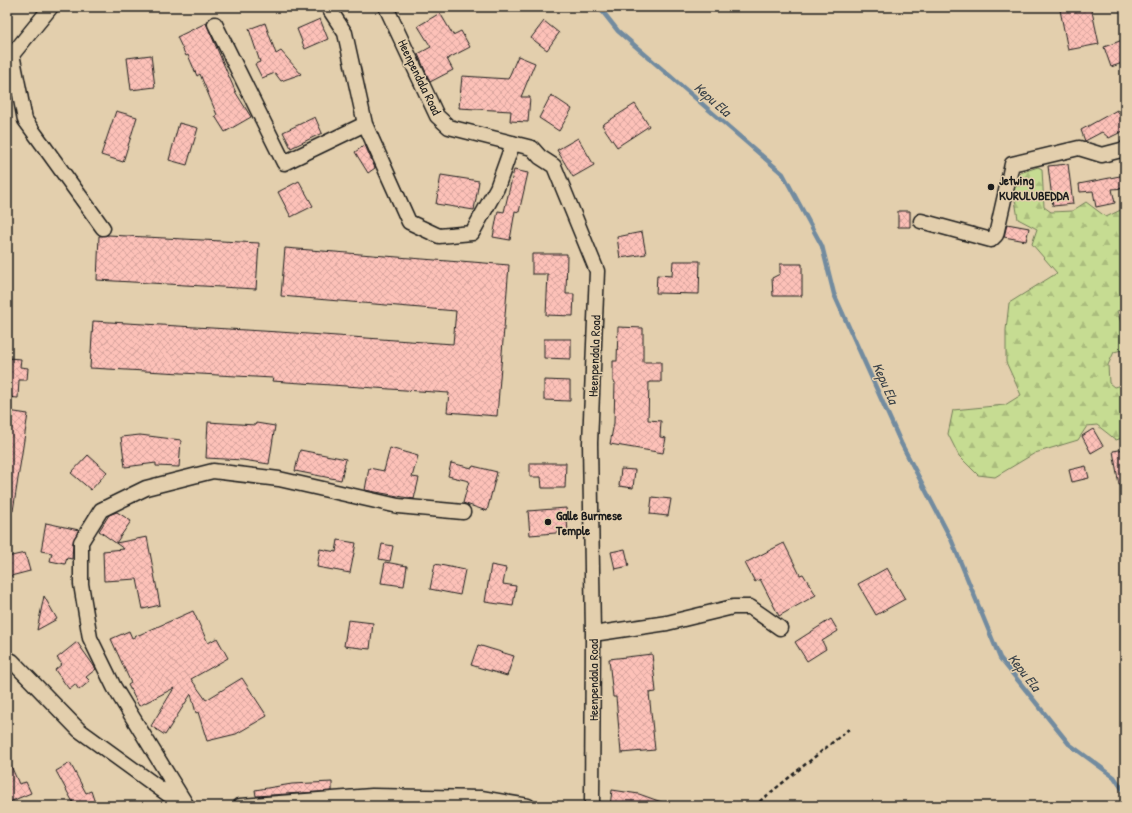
<svg xmlns="http://www.w3.org/2000/svg" width="1132" height="813" viewBox="0 0 1132 813" font-family="'Patrick Hand',sans-serif">
  <style>
    .forest { fill: url(#forest-firs); stroke: #717c57 }
    .lines { fill: none; stroke-linecap: round; stroke-linejoin: round }
    .stream { stroke: #728b9f; stroke-width: 4.5 }
    .building { fill: url(#building-cross-hatch); stroke: #1c1c1c }
    .minor-casing { stroke: #1c1c1c; stroke-width: 17 }
    .path { stroke: #1c1c1c; stroke-width: 2.5; stroke-dasharray: 4 3; stroke-linecap: butt }
    .minor { stroke: #e3cfad; stroke-width: 14 }
    .poi-dot { fill: #1c1c1c; stroke: #e3cfad; stroke-width: 1.5 }
    .labels { text-anchor: middle; dominant-baseline: central; stroke-width: 3; stroke-linejoin: round; paint-order: stroke }
    .street-label { font-size: 13px; fill: #1c1c1c; stroke: #e3cfad }
    .poi-label { font-size: 13px; font-weight: bold; fill: #1c1c1c; stroke: #e3cfad; text-anchor: start }
    .water-label { font-size: 14px; font-style: italic; fill: #394148; stroke: #e3cfad }
  </style>
  <defs>
    <pattern id="forest-firs" width="22" height="20" patternUnits="userSpaceOnUse"><rect width="22" height="20" fill="#c6dc92"/><path d="M5 1l3.5 6h-7zM16 11l3.5 6h-7z" fill="#aabc7d"/></pattern>
    <pattern id="building-cross-hatch" width="8" height="8" patternUnits="userSpaceOnUse"><rect width="8" height="8" fill="#fdc1b8"/><path d="M0 0l8 8M0 8l8-8" fill="none" stroke="#d8a59e"/></pattern>
  </defs>
  <rect width="100%" height="100%" fill="#e3cfad"/>
  <filter id="ink" filterUnits="userSpaceOnUse"><feTurbulence type="fractalNoise" baseFrequency=".025" numOctaves="2"/><feDisplacementMap in="SourceGraphic" scale="8" xChannelSelector="R" yChannelSelector="G"/><feConvolveMatrix kernelMatrix="1 2 1 2 8 2 1 2 1" color-interpolation-filters="sRGB"/></filter>
  <g filter="url(#ink)">
    <!-- forest -->
    <path class="forest" d="M 1038,167 L 1042,169 L 1044,207 L 1051,212 L 1072,211 L 1086,202 L 1106,217 L 1125,208 L 1125,309 L 1117,311 L 1125,333 L 1125,349 L 1114,352 L 1108,365 L 1109,383 L 1114,387 L 1125,384 L 1125,437 L 1116,440 L 1097,425 L 1087,426 L 1078,440 L 1035,453 L 995,477 L 978,475 L 959,456 L 948,434 L 953,410 L 1005,405 L 1021,395 L 1006,362 L 1006,330 L 1009,303 L 1057,273 L 1032,244 L 1037,229 L 1018,219 L 1013,187 L 1020,173 Z"/>
    <g class="lines">
      <!-- stream -->
      <path class="stream" d="M 599,7 L 618,31 L 783,174 L 822,246 L 834,294 L 901,443 L 951,539 L 1000,658 L 1069,744 L 1114,777 L 1125,793"/>
    </g>
    <!-- building -->
    <path class="building" d="M 1073,7 L 1091,7 L 1099,44 L 1068,50 L 1060,10 Z
      M 440,13 L 453,35 L 461,31 L 470,47 L 447,59 L 453,70 L 430,82 L 418,54 L 431,47 L 418,26 Z
      M 320,19 L 328,39 L 305,49 L 297,29 Z
      M 544,21 L 559,33 L 547,50 L 531,38 Z
      M 206,23 L 236,93 L 251,117 L 225,132 L 215,116 L 217,115 L 200,74 L 197,76 L 188,55 L 186,56 L 177,37 Z
      M 265,23 L 276,54 L 281,51 L 301,74 L 281,81 L 275,73 L 262,78 L 255,64 L 260,62 L 249,29 Z
      M 1125,39 L 1125,62 L 1111,67 L 1104,47 Z
      M 151,55 L 155,87 L 131,90 L 127,58 Z
      M 518,56 L 535,63 L 521,97 L 530,97 L 528,122 L 510,121 L 511,111 L 459,108 L 462,76 L 508,79 Z
      M 551,95 L 572,109 L 559,131 L 539,118 Z
      M 635,104 L 649,126 L 617,147 L 602,125 Z
      M 1117,110 L 1125,124 L 1125,130 L 1109,138 L 1102,132 L 1085,141 L 1081,130 Z
      M 116,111 L 137,117 L 123,162 L 101,155 Z
      M 315,117 L 322,133 L 291,148 L 283,132 Z
      M 179,123 L 198,128 L 187,165 L 169,160 Z
      M 578,138 L 594,165 L 573,177 L 557,150 Z
      M 365,145 L 375,168 L 368,173 L 355,152 Z
      M 1068,164 L 1073,204 L 1053,206 L 1048,166 Z
      M 514,170 L 528,173 L 519,212 L 515,211 L 510,240 L 493,237 L 498,211 L 504,212 Z
      M 441,175 L 479,181 L 474,210 L 436,204 Z
      M 1125,175 L 1125,188 L 1112,189 L 1115,203 L 1096,207 L 1093,191 L 1080,192 L 1079,184 Z
      M 299,181 L 313,206 L 291,217 L 278,192 Z
      M 898,211 L 910,211 L 910,227 L 898,227 Z
      M 1007,224 L 1029,228 L 1026,241 L 1004,237 Z
      M 642,232 L 646,254 L 620,258 L 617,237 Z
      M 108,235 L 259,243 L 256,289 L 97,280 L 99,236 Z
      M 285,248 L 460,262 L 460,261 L 509,265 L 497,416 L 447,412 L 449,393 L 272,381 L 273,378 L 90,368 L 93,321 L 279,332 L 453,344 L 456,311 L 281,296 Z
      M 532,254 L 567,254 L 566,294 L 574,294 L 573,316 L 546,315 L 548,274 L 532,274 Z
      M 673,261 L 700,261 L 699,294 L 656,293 L 657,275 L 672,276 Z
      M 780,264 L 802,264 L 802,296 L 773,296 L 772,278 L 780,274 Z
      M 618,327 L 643,328 L 643,362 L 661,362 L 661,382 L 649,382 L 648,420 L 661,421 L 660,437 L 666,438 L 663,453 L 610,444 L 614,423 L 615,382 L 613,382 L 613,361 L 617,361 Z
      M 544,339 L 571,339 L 571,359 L 544,358 Z
      M 7,358 L 21,359 L 20,367 L 28,368 L 27,380 L 19,380 L 18,398 L 7,397 Z
      M 544,380 L 570,381 L 570,401 L 544,400 Z
      M 8,411 L 28,414 L 13,511 L 7,510 Z
      M 208,422 L 255,425 L 256,423 L 275,426 L 269,464 L 243,460 L 206,458 Z
      M 1093,429 L 1103,446 L 1091,453 L 1082,436 Z
      M 140,435 L 181,440 L 179,467 L 156,466 L 156,463 L 125,467 L 121,437 Z
      M 390,448 L 418,456 L 412,477 L 419,478 L 414,499 L 365,490 L 369,468 L 384,471 Z
      M 1125,449 L 1125,484 L 1119,485 L 1113,451 Z
      M 300,450 L 346,459 L 341,480 L 295,471 Z
      M 88,455 L 107,472 L 91,490 L 71,473 Z
      M 451,463 L 472,468 L 473,466 L 497,472 L 487,511 L 463,503 L 469,481 L 448,476 Z
      M 530,463 L 566,463 L 565,488 L 542,488 L 541,477 L 530,477 Z
      M 1086,466 L 1089,478 L 1072,482 L 1069,470 Z
      M 621,469 L 635,470 L 633,488 L 619,486 Z
      M 652,497 L 671,499 L 668,516 L 650,514 Z
      M 566,508 L 568,532 L 530,535 L 528,511 Z
      M 117,512 L 131,521 L 116,543 L 147,537 L 160,605 L 143,609 L 137,579 L 104,581 L 103,551 L 124,549 L 99,531 L 109,515 Z
      M 46,523 L 79,530 L 73,542 L 72,559 L 67,558 L 65,564 L 50,561 L 52,553 L 41,551 Z
      M 338,540 L 356,543 L 350,573 L 317,567 L 320,549 L 336,552 Z
      M 784,543 L 800,575 L 803,574 L 816,595 L 779,616 L 760,579 L 755,582 L 745,563 Z
      M 382,544 L 393,546 L 390,561 L 379,559 Z
      M 625,549 L 629,566 L 615,569 L 611,552 Z
      M 25,553 L 30,571 L 7,577 L 7,557 Z
      M 385,562 L 407,566 L 404,586 L 381,583 Z
      M 435,564 L 465,570 L 460,595 L 430,589 Z
      M 491,565 L 506,568 L 503,584 L 516,586 L 513,606 L 485,602 Z
      M 887,568 L 905,599 L 876,615 L 858,584 Z
      M 44,596 L 57,619 L 37,630 Z
      M 193,611 L 208,643 L 217,638 L 228,658 L 191,679 L 206,700 L 242,678 L 267,716 L 236,734 L 207,741 L 198,712 L 196,713 L 191,694 L 165,735 L 151,726 L 174,688 L 139,706 L 128,685 L 131,683 L 111,639 L 129,631 L 132,638 Z
      M 831,619 L 838,631 L 822,641 L 826,649 L 807,661 L 795,642 Z
      M 348,620 L 373,623 L 370,649 L 344,646 Z
      M 77,642 L 96,669 L 86,677 L 90,681 L 79,690 L 75,684 L 69,689 L 55,670 L 62,664 L 57,658 Z
      M 478,645 L 514,656 L 507,676 L 471,665 Z
      M 652,654 L 656,692 L 649,693 L 655,750 L 621,753 L 616,697 L 613,697 L 609,659 Z
      M 7,757 L 19,784 L 26,782 L 31,793 L 7,803 Z
      M 70,763 L 86,793 L 91,791 L 96,806 L 75,806 L 56,771 Z
      M 332,782 L 332,791 L 256,796 L 255,790 L 292,784 Z
      M 612,790 L 639,794 L 667,804 L 667,806 L 610,806 Z"/>
    <g class="lines">
      <!-- minor casing -->
      <g class="minor-casing">
        <path id="minor" d="M 328,7 L 345,33 L 365,124 L 409,222 L 439,236 L 472,233 L 497,188 L 513,143
          M 386,7 L 437,116 L 449,127 L 532,148 L 540,157 L 554,166 L 597,271 L 590,443 L 593,634 L 592,806
          M 215,24 L 284,163 L 365,124
          M 12,54 L 25,120 L 103,228
          M 7,61 L 51,7
          M 921,221 L 991,240 L 996,235 L 1012,164 L 1079,148 L 1102,155 L 1125,149
          M 593,634 L 667,623 L 733,607 L 750,607 L 780,628
          M 7,659 L 12,661 L 79,730 L 184,806
          M 187,806 L 114,687 L 90,638 L 81,584 L 81,542 L 101,510 L 146,488 L 213,471 L 279,479 L 398,506 L 463,512
          M 240,806 L 372,796 L 481,798 L 528,806"/>
      </g>
      <!-- path -->
      <path class="path" d="M 754,806 L 849,729"/>
      <!-- minor -->
      <use href="#minor" class="minor"/>
    </g>
  </g>
  <!-- markers -->
  <g class="poi-dot">
    <circle cx="991" cy="187" r="4"/>
    <circle cx="548" cy="522" r="4"/>
  </g>
  <g class="labels">
    <!-- street labels -->
    <g class="street-label">
      <text transform="translate(420 77) rotate(64)">Heenpendala Road</text>
      <text transform="translate(594 356) rotate(-88)">Heenpendala Road</text>
      <text transform="translate(593 680) rotate(-90)">Heenpendala Road</text>
    </g>
    <!-- poi labels -->
    <g class="poi-label">
      <text x="999" y="180">Jetwing<tspan x="999" dy="15">KURULUBEDDA</tspan></text>
      <text x="556" y="515">Galle Burmese<tspan x="556" dy="15">Temple</tspan></text>
    </g>
    <!-- water labels -->
    <g class="water-label">
      <text transform="translate(713 99) rotate(41)">Kepu Ela</text>
      <text transform="translate(886 383) rotate(66)">Kepu Ela</text>
      <text transform="translate(1025 672) rotate(52)">Kepu Ela</text>
    </g>
  </g>
  <!-- margin -->
  <rect width="1132" height="813" fill="none" stroke="#e3cfad" stroke-width="24"/>
  <rect x="12" y="12" width="1108" height="789" fill="none" stroke="#1c1c1c" stroke-width="1.5" filter="url(#ink)"/>
</svg>
